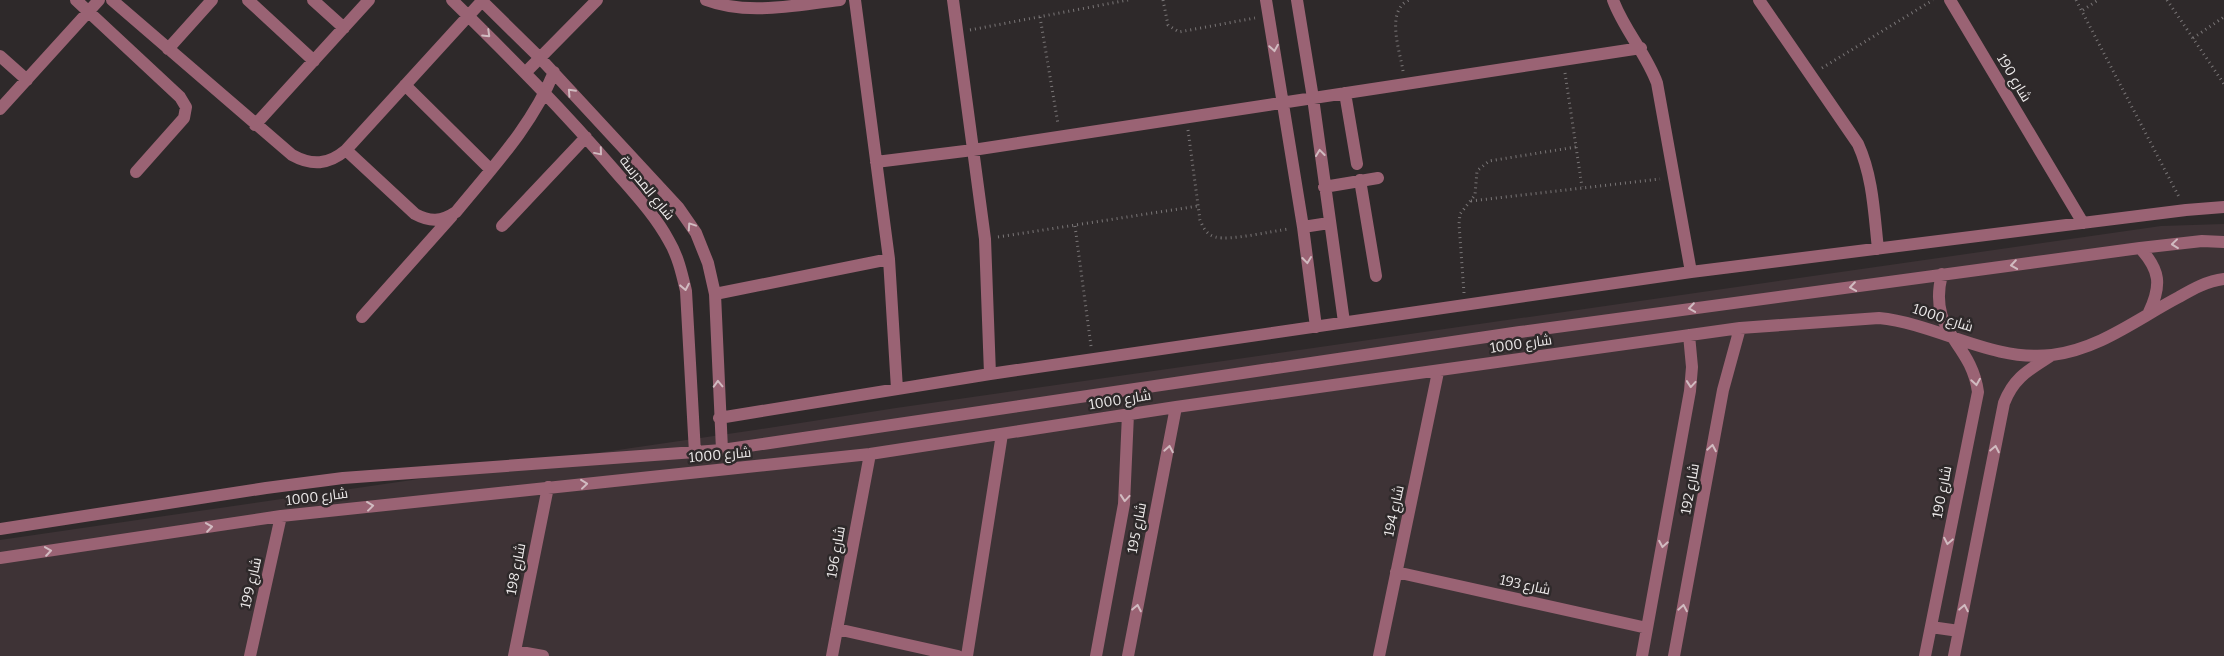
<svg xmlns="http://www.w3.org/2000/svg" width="2224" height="656" viewBox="0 0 2224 656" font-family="Bitter,Cairo,serif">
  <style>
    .built { fill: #3e3336 }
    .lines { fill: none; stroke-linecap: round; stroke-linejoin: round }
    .path { stroke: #7a7677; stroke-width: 3; stroke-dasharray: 1 4; stroke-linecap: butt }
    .minor { stroke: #9a6374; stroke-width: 12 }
    .oneway { stroke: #d1bbc1 }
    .labels { text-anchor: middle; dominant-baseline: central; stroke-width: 5; stroke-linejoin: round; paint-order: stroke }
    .street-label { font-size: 14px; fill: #eeebeb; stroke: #2e292a }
  </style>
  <rect width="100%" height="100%" fill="#2e292a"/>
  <!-- built -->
  <path class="built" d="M 2224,224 L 2224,656 L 0,656 L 0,540 L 755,430 L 896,408 L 2161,226 Z"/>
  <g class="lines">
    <!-- path -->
    <path class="path" d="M 1163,0 L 1168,25 L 1179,32 L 1255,18
      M 2076,0 L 2179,197
      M 2167,0 L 2224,84
      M 2083,10 L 2098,0
      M 1040,17 L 1058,124
      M 970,30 L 1128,0
      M 2193,38 L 2224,17
      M 1822,68 L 1933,0
      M 1403,71 C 1400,51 1385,11 1409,0
      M 1565,73 L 1582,187
      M 1188,130 L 1200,220 C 1203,227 1206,234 1215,237 C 1230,241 1272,231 1289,229
      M 1471,201 L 1660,179
      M 1075,226 L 1091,346
      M 998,237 L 1198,206
      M 1464,293 L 1459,224 L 1460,214 L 1475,195 L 1477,171 L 1489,161 L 1576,147"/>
    <!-- minor -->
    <path class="minor" d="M 76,0 L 180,97 L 186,107 L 184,118 L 136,172
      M 112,0 L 292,155 C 312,166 328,165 346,150 L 482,1
      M 248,0 L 314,61
      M 313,0 L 344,28
      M 452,0 C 508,55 564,111 615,171 C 634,193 655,215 669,241 C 678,256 682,274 686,291 L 695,453
      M 481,0 L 540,58 L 678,207 L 696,233 L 708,263 L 715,294 L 722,450
      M 706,0 C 748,16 795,5 840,0
      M 855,0 L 889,259 L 897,389
      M 953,0 L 985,239 L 990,374
      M 1266,0 L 1303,227 L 1316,327
      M 1297,0 L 1313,98 L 1344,322
      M 1613,0 C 1624,30 1646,53 1657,83 L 1691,272
      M 1759,0 L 1858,144 C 1873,177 1874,213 1878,249
      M 1950,0 L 2083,223
      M 168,49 L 212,0
      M 0,56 L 27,80
      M 526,72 L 597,0
      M 405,85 L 491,170
      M 1345,93 L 1357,164
      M 0,109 L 99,0
      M 255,125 L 369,0
      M 346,150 L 415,214 C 430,222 441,222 456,212 C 492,168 532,126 554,72
      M 876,162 L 973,150 L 1641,48
      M 1360,180 L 1376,276
      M 1324,187 L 1378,178
      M 502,226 L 586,137
      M 1303,227 L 1329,223
      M 2140,248 C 2160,270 2162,285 2149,312
      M 715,294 L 889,259
      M 362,317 L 452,216
      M 719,418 L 990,374 L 1691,272 L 2186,210 L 2224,207
      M 0,529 L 266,488 L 343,478 L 722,450 L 1520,332 L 2140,248 L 2202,241 L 2224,242
      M 0,558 L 281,516 L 870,454 L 1176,407 L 1740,328 L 1879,318 C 1938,324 1991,362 2052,355 C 2100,349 2137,319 2179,297 C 2193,289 2207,281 2224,279
      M 1396,572 L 1647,628
      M 1931,627 L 1959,631
      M 837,629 L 958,656
      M 515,651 L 543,656
      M 250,656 L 281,516
      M 514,656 L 548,487
      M 832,656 L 870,454
      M 967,656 L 1002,434
      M 1096,656 L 1124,504 L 1128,414
      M 1128,656 L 1176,407
      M 1379,656 L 1438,372
      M 1642,656 L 1690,391 L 1692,367 L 1689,335
      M 1674,656 L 1723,390 L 1740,328
      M 1925,656 L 1978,392 C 1971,340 1927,334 1942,274
      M 1954,656 L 2004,403 C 2014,377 2029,370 2052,355"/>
  </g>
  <!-- one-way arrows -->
  <defs><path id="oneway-chevron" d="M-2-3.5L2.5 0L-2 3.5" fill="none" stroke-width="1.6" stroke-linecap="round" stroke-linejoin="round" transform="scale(1.25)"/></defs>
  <g class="oneway">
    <use href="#oneway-chevron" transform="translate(487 34) rotate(44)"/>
    <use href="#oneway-chevron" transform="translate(1274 48) rotate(81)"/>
    <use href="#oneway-chevron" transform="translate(571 92) rotate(-133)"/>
    <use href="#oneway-chevron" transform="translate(599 152) rotate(50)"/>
    <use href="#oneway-chevron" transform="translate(1320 153) rotate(-97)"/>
    <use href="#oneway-chevron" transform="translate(691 226) rotate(-124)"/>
    <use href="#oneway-chevron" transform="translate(2175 244) rotate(174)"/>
    <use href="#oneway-chevron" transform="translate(1307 260) rotate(83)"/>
    <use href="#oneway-chevron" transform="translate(2014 265) rotate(172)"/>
    <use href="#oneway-chevron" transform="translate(685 287) rotate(79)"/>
    <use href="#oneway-chevron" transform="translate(1853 287) rotate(172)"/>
    <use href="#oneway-chevron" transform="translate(1692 308) rotate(172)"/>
    <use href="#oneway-chevron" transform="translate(1976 382) rotate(81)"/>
    <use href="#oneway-chevron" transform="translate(718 384) rotate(-92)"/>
    <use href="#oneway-chevron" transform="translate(1691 384) rotate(95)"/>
    <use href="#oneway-chevron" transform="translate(1712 448) rotate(-80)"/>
    <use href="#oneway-chevron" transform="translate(1169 449) rotate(-80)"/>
    <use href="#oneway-chevron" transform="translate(1995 449) rotate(-79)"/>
    <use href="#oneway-chevron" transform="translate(584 484) rotate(-6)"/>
    <use href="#oneway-chevron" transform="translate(1125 498) rotate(95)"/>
    <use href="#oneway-chevron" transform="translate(370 506) rotate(-7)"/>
    <use href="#oneway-chevron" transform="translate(209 527) rotate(-8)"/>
    <use href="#oneway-chevron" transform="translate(1948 541) rotate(101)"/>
    <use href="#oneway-chevron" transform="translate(1663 544) rotate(100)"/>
    <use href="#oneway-chevron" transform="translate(48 551) rotate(-8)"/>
    <use href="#oneway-chevron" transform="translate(1137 608) rotate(-79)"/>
    <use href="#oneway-chevron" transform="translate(1683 608) rotate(-80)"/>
    <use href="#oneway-chevron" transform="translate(1964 608) rotate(-79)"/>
  </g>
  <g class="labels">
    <!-- street labels -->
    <g class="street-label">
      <text transform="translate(2014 78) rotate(59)">شارع 190</text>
      <text transform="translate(647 188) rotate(51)">شارع المدرسة</text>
      <text transform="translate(1943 318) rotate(18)">شارع 1000</text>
      <text transform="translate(1521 344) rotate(-8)">شارع 1000</text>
      <text transform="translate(1120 400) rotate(-9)">شارع 1000</text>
      <text transform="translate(720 455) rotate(-5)">شارع 1000</text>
      <text transform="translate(1690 489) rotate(-80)">شارع 192</text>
      <text transform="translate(1942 492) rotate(-79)">شارع 190</text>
      <text transform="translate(317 497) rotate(-7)">شارع 1000</text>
      <text transform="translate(1394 511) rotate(-78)">شارع 194</text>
      <text transform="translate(1137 528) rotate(-79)">شارع 195</text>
      <text transform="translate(836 552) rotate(-80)">شارع 196</text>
      <text transform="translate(516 569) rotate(-79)">شارع 198</text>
      <text transform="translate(251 583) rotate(-77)">شارع 199</text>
      <text transform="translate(1525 585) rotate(12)">شارع 193</text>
    </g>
  </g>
</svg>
